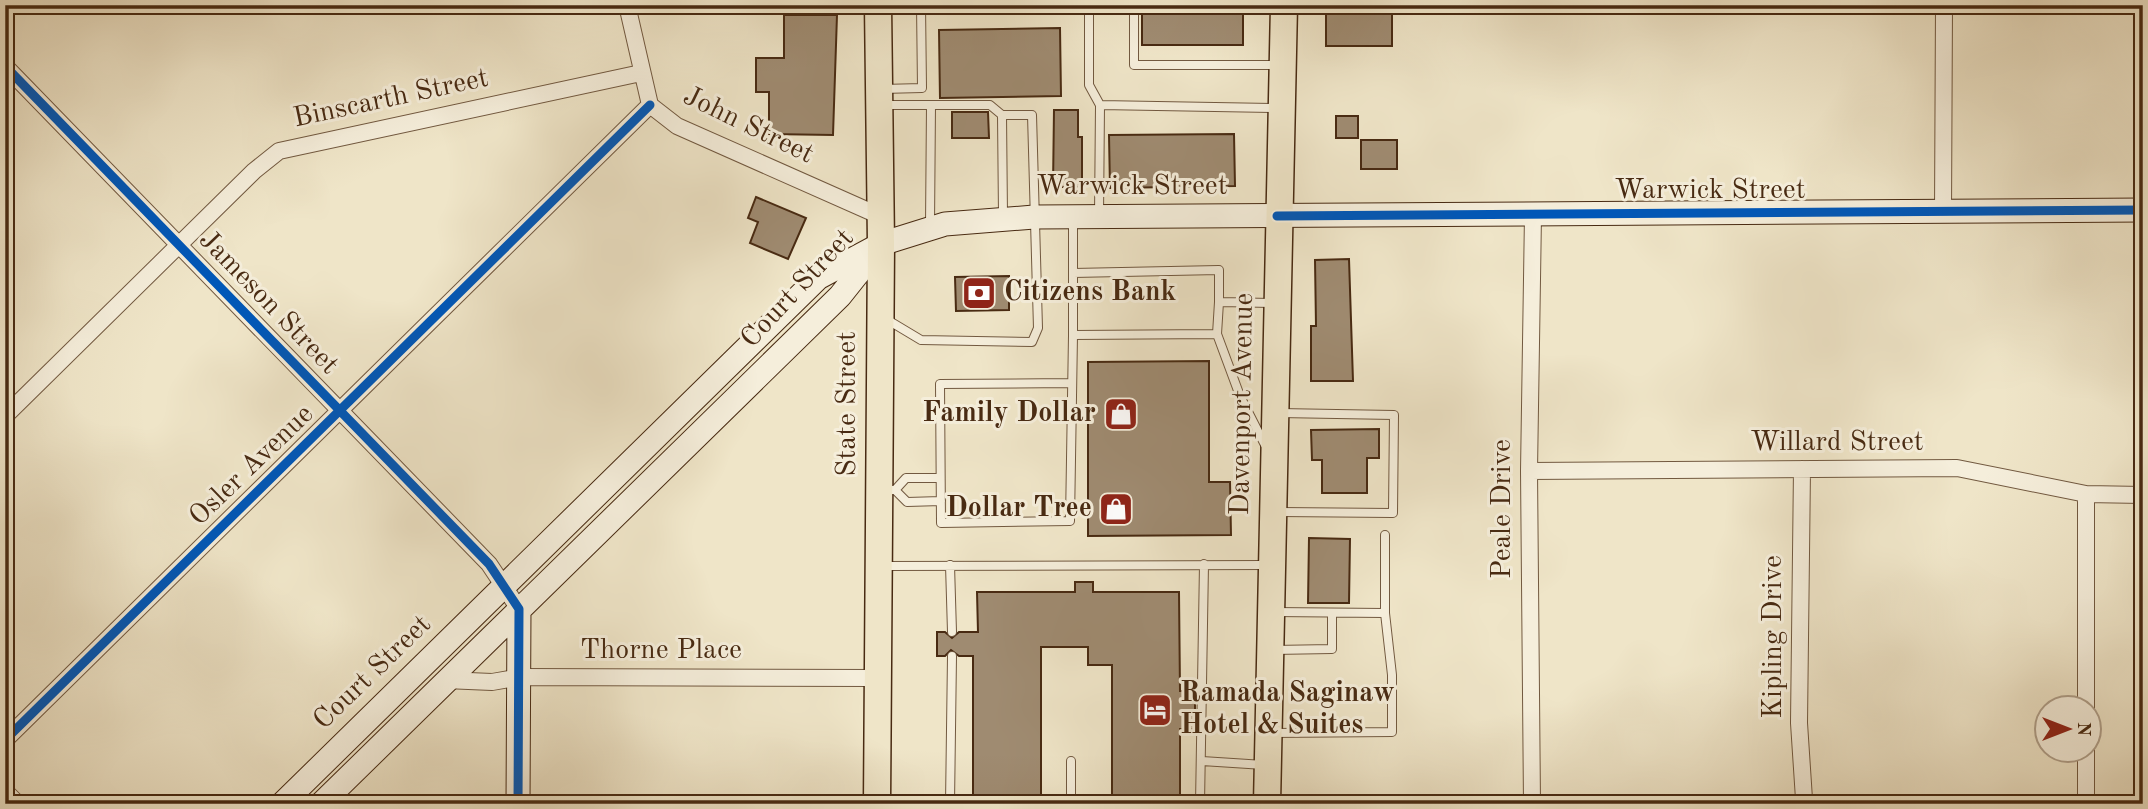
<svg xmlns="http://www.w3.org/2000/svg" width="2148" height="809" viewBox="0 0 2148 809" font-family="'Old Standard TT',serif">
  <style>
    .building { fill: #9f8b71; stroke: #482a12; stroke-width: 2 }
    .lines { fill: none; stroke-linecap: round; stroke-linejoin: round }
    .lane-casing { stroke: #725940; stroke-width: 10 }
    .street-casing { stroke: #725940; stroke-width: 18 }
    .secondary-casing { stroke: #482a12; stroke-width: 25 }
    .primary-casing { stroke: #482a12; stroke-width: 29 }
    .lane { stroke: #f5eedb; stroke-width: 8 }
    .street { stroke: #f5eedb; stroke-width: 16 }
    .secondary { stroke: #f5eedb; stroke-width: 23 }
    .primary { stroke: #efe5c8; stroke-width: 26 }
    .cycleway-casing { stroke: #f5eedb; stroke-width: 13 }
    .cycleway { stroke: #0057b8; stroke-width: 9 }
    .labels { text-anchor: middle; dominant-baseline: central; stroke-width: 6; stroke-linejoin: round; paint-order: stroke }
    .street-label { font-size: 28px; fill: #482a12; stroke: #f5eedb }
    .poi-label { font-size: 28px; font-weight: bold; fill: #482a12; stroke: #f5eedb; text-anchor: start }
  </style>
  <rect width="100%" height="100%" fill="#efe5c8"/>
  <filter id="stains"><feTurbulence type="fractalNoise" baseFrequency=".00286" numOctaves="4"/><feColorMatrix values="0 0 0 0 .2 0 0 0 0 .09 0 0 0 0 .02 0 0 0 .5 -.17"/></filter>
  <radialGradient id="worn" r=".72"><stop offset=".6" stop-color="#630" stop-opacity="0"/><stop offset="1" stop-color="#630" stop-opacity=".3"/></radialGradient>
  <!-- building -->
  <path class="building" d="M 1142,5 L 1243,5 L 1243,45 L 1142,45 Z
    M 1326,5 L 1392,5 L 1392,46 L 1326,46 Z
    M 784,15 L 837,15 L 833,135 L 769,134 L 769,92 L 756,92 L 756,58 L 784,58 Z
    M 1060,28 L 1061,96 L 940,98 L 939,30 Z
    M 1054,110 L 1078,110 L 1078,137 L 1082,137 L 1082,187 L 1053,187 Z
    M 952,112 L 988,112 L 989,138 L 952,138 Z
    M 1336,116 L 1358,116 L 1358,138 L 1336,138 Z
    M 1234,134 L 1235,186 L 1110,188 L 1109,135 Z
    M 1361,140 L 1397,140 L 1397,169 L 1361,169 Z
    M 756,197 L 806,218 L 788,259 L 750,243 L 758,222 L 748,218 Z
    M 1349,259 L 1353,381 L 1311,381 L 1311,326 L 1316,326 L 1315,260 Z
    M 1009,276 L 1009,310 L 956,311 L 955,277 Z
    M 1209,361 L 1209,482 L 1230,482 L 1231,535 L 1088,536 L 1088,362 Z
    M 1379,429 L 1379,458 L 1367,458 L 1367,493 L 1322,493 L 1322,460 L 1312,460 L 1311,430 Z
    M 1309,538 L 1350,539 L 1349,603 L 1308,603 Z
    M 1075,582 L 1093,582 L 1093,592 L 1179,592 L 1180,691 L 1195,691 L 1195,729 L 1180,729 L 1180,798 L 1112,798 L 1112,665 L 1088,665 L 1088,647 L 1041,647 L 1041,801 L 973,801 L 973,656 L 959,656 L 951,650 L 945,656 L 937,656 L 937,632 L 945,632 L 952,638 L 959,632 L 978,632 L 977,592 L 1075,592 Z"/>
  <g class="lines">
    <!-- lane casing -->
    <g class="lane-casing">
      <path id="lane" d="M 1089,5 L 1089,85 L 1100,105
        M 1134,5 L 1134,65 L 1280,65
        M 882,89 L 922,88 L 921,5
        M 882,105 L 931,105 L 930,225
        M 931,105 L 990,105 L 1002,115
        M 1099,216 L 1100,105 L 1278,108
        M 1073,220 L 1073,273 L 1219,270 L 1219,302 L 1273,303
        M 1073,273 L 1073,335 L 1217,334 L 1219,302
        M 886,319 L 921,340 L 1032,342 L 1038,328 L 1032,115 L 1002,115 L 1003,216
        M 1217,334 L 1240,396 L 1265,445
        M 1071,383 L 940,384 L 941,523 L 1070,521 L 1073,335
        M 882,490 L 895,490 L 906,478 L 940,478
        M 895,490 L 907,502 L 941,501
        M 1279,512 L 1393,513 L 1394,415 L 1279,413
        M 950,565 L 952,632
        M 881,566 L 1267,565
        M 1273,612 L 1385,613 L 1385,535
        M 1273,650 L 1332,649 L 1332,613
        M 1273,733 L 1392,732 L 1392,675 L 1385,613
        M 1071,761 L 1071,804
        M 1202,761 L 1264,765
        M 950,804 L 952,656
        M 1200,804 L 1204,564"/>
    </g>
    <!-- street casing -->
    <g class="street-casing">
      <path id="street" d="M 627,5 L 650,105 L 677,126 L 880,216
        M 5,66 L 489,564 L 519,609
        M 1943,212 L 1944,5
        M 5,416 L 254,171 L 279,151 L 641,73
        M 1802,469 L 1799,723 L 1804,799 L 1807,804
        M 1529,471 L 1957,468 L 2086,494 L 2143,495
        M 445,680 L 492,682 L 520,677 L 878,678
        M 2086,708 L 2086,494
        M 5,740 L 650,105
        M 5,791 L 18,804
        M 1532,804 L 1529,471 L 1533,215
        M 2086,804 L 2086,750"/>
    </g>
    <!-- secondary casing -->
    <g class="secondary-casing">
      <path id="secondary" d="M 282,804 L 818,278 L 881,244 L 945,224 L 1034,217 L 2143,210
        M 321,804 L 840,296 L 875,252
        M 518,804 L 519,609"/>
    </g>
    <!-- primary casing -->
    <g class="primary-casing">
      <path id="primary" d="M 877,804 L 881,244 L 878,5
        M 1267,804 L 1284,5"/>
    </g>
    <!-- lane -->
    <use href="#lane" class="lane"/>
    <!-- street -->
    <use href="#street" class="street"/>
    <!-- secondary -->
    <use href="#secondary" class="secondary"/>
    <!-- primary -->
    <use href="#primary" class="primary"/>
    <!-- cycleway casing -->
    <g class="cycleway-casing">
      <path id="cycleway" d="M 5,66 L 489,564 L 519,609 L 518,804
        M 1277,216 L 2143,210
        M 5,740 L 650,105"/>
    </g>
    <!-- cycleway -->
    <use href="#cycleway" class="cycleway"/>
  </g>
  <!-- icons -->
  <defs>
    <g id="bank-square" transform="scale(1.75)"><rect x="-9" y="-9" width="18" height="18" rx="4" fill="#8f2418" stroke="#f5eedb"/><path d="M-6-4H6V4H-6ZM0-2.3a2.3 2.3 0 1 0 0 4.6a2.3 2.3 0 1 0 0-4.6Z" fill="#fff"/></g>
    <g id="shop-square" transform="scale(1.75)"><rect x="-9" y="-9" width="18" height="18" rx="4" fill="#8f2418" stroke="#f5eedb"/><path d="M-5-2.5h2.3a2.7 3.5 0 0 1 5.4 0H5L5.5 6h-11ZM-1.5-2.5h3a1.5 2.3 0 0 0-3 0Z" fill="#fff"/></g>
    <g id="hotel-square" transform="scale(1.75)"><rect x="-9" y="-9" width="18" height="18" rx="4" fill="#8f2418" stroke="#f5eedb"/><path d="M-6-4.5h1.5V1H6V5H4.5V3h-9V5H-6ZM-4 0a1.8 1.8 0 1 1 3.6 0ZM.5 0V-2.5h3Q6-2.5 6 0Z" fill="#fff"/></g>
  </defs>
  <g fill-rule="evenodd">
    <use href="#bank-square" x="979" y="293"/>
    <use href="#shop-square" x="1121" y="414"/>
    <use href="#shop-square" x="1116" y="509"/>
    <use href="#hotel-square" x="1155" y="710"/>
  </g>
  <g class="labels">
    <!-- street labels -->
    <g class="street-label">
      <text transform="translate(391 99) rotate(-12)">Binscarth Street</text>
      <text transform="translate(748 126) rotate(26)">John Street</text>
      <text x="1132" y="187">Warwick Street</text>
      <text x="1710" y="191">Warwick Street</text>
      <text transform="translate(798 289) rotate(-47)">Court Street</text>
      <text transform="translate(268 303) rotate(46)">Jameson Street</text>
      <text transform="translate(848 404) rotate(-90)">State Street</text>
      <text transform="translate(1243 404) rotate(-89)">Davenport Avenue</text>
      <text x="1837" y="443">Willard Street</text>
      <text transform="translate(252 466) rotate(-44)">Osler Avenue</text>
      <text transform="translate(1503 509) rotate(-90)">Peale Drive</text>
      <text transform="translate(1774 637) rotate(-90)">Kipling Drive</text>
      <text x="661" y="651">Thorne Place</text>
      <text transform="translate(373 673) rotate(-44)">Court Street</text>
    </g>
    <!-- poi labels -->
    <g class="poi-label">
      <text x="1004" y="293">Citizens Bank</text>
      <text x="1096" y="414" text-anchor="end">Family Dollar</text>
      <text x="1092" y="509" text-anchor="end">Dollar Tree</text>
      <text x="1180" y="694">Ramada Saginaw<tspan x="1180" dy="32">Hotel &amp; Suites</tspan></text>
    </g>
  </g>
  <!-- margin -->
  <rect width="2148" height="809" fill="none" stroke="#efe5c8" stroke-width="28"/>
  <rect x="7" y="7" width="2134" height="795" fill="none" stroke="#482a12" stroke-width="3.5"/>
  <rect x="14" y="14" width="2120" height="781" fill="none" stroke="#482a12" stroke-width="2"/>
  <!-- north arrow -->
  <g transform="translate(2068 729) rotate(90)"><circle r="33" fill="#f5eedb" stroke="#b0a08b" stroke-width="2"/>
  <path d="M0-5L12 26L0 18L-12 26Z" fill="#8f2418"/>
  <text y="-10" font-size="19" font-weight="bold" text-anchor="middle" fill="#482a12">N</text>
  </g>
  <rect width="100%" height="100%" filter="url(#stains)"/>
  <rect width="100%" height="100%" fill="url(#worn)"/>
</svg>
